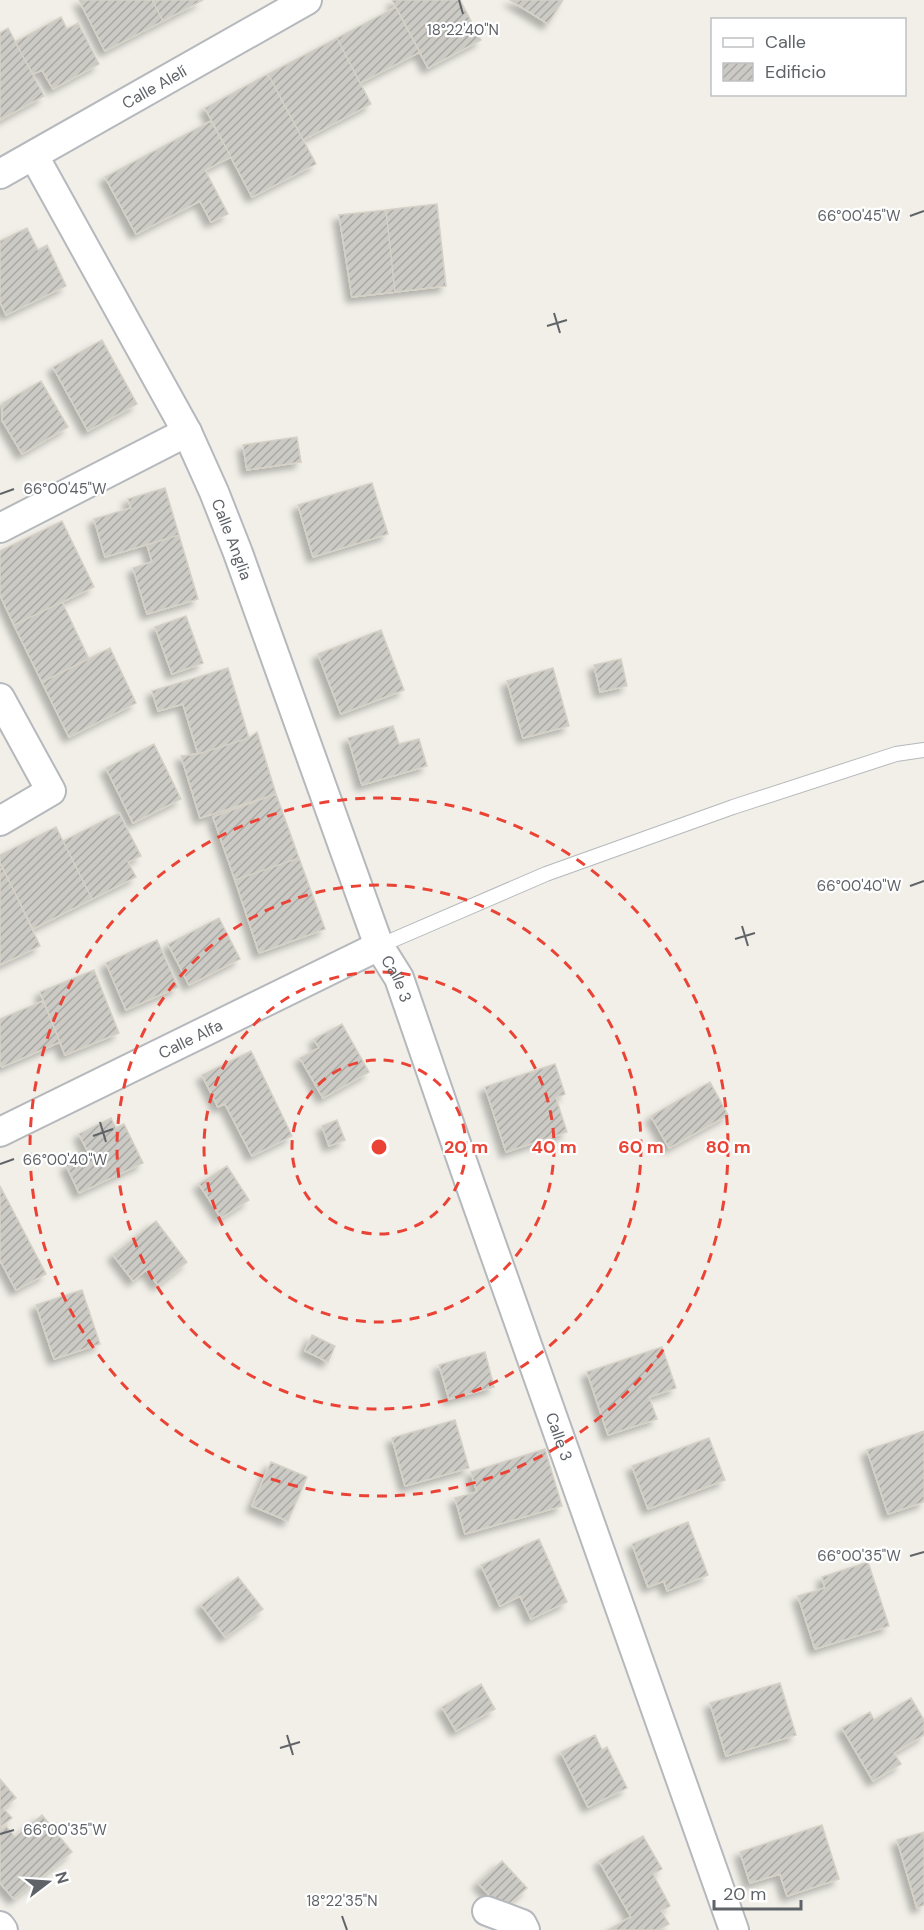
<svg xmlns="http://www.w3.org/2000/svg" width="924" height="1930" viewBox="0 0 924 1930" font-family="'DM Sans',sans-serif">
  <style>
    .building { fill: url(#building-hatch); stroke: #d6d1c6; stroke-width: 1.5; filter: url(#shadow) }
    .lines { fill: none; stroke-linecap: round; stroke-linejoin: round }
    .lane-casing { stroke: #b5b8bc; stroke-width: 16 }
    .street-casing { stroke: #b5b8bc; stroke-width: 32 }
    .lane { stroke: #fff; stroke-width: 14 }
    .street { stroke: #fff; stroke-width: 28 }
    .ticks { fill: none; stroke: #5f6368; stroke-width: 2 }
    .ring { fill: none; stroke: #ea4335; stroke-width: 3; stroke-dasharray: 10 8 }
    .labels { text-anchor: middle; dominant-baseline: central; stroke-width: 4.5; stroke-linejoin: round; paint-order: stroke }
    .street-label { font-size: 16px; fill: #5f6368; stroke: #fff }
    .ticks-label { font-size: 15px; text-anchor: middle; fill: #5f6368; stroke: #fff; stroke-width: 4.5; stroke-linejoin: round; paint-order: stroke }
    .centre { fill: #ea4335; stroke: #fff; stroke-width: 3 }
    .ring-label { font-size: 18px; text-anchor: middle; font-weight: bold; fill: #ea4335; stroke: #fff; stroke-width: 4.5; stroke-linejoin: round; paint-order: stroke }
  </style>
  <defs>
    <pattern id="building-hatch" width="6" height="6" patternUnits="userSpaceOnUse" patternTransform="scale(1.5)"><rect width="6" height="6" fill="#cccac5"/><path d="M-1 1l2-2M0 6l6-6M5 7l2-2" fill="none" stroke="#a9a8a4"/></pattern>
    <filter id="shadow"><feDropShadow dx="-5.5" dy="5.5" stdDeviation="3" flood-color="#0004"/></filter>
  </defs>
  <rect width="100%" height="100%" fill="#f1efe8"/>
  <!-- building -->
  <path class="building" d="M 79,0 L 152,0 L 163,21 L 105,51 Z
    M 152,0 L 203,0 L 163,21 Z
    M 392,0 L 460,0 L 481,40 L 428,68 Z
    M 510,0 L 563,0 L 548,24 Z
    M 396,7 L 420,52 L 360,83 L 337,38 Z
    M 61,17 L 67,29 L 78,23 L 99,64 L 53,89 L 42,70 L 33,74 L 15,42 Z
    M 8,28 L 44,96 L 0,120 L 0,33 Z
    M 337,38 L 371,104 L 303,140 L 268,74 Z
    M 268,74 L 316,164 L 252,197 L 205,108 Z
    M 211,121 L 231,157 L 205,170 L 228,214 L 211,222 L 200,201 L 136,234 L 105,177 Z
    M 437,204 L 446,286 L 395,292 L 386,210 Z
    M 386,210 L 395,292 L 352,297 L 339,215 Z
    M 27,228 L 38,250 L 47,245 L 66,286 L 6,315 L 0,302 L 0,241 Z
    M 102,340 L 137,404 L 88,431 L 53,367 Z
    M 41,381 L 68,427 L 22,454 L 2,420 L 3,403 Z
    M 297,437 L 301,462 L 247,470 L 243,445 Z
    M 372,483 L 388,534 L 313,557 L 298,505 Z
    M 165,488 L 179,535 L 105,557 L 94,519 L 131,508 L 128,499 Z
    M 62,521 L 94,587 L 14,625 L 0,595 L 0,551 Z
    M 179,535 L 198,599 L 147,614 L 133,568 L 152,562 L 147,545 Z
    M 62,602 L 89,659 L 42,682 L 14,625 Z
    M 186,616 L 203,663 L 172,674 L 155,627 Z
    M 381,630 L 404,690 L 341,714 L 318,654 Z
    M 110,648 L 136,703 L 69,737 L 42,682 Z
    M 621,659 L 627,686 L 600,692 L 594,665 Z
    M 228,668 L 249,738 L 198,754 L 183,704 L 158,711 L 152,691 Z
    M 553,668 L 569,726 L 523,738 L 507,681 Z
    M 393,726 L 399,744 L 419,739 L 427,766 L 362,785 L 348,738 Z
    M 257,732 L 276,794 L 200,818 L 181,756 L 198,754 L 249,738 Z
    M 154,744 L 181,799 L 133,823 L 106,768 Z
    M 276,794 L 299,858 L 235,880 L 213,817 Z
    M 119,813 L 141,856 L 128,862 L 136,877 L 92,899 L 63,841 Z
    M 56,827 L 92,899 L 33,929 L 0,863 L 0,855 Z
    M 299,858 L 325,929 L 259,953 L 235,880 Z
    M 3,868 L 40,946 L 0,965 L 0,869 Z
    M 219,918 L 240,959 L 189,985 L 168,944 Z
    M 157,940 L 178,987 L 126,1010 L 106,963 Z
    M 94,970 L 119,1033 L 65,1055 L 40,992 Z
    M 43,1001 L 60,1042 L 2,1067 L 0,1062 L 0,1019 Z
    M 342,1024 L 369,1072 L 323,1098 L 300,1058 L 319,1048 L 314,1039 Z
    M 251,1051 L 292,1136 L 252,1156 L 225,1104 L 218,1107 L 202,1075 Z
    M 555,1064 L 565,1094 L 556,1098 L 567,1132 L 506,1152 L 485,1087 Z
    M 710,1082 L 728,1115 L 669,1148 L 651,1116 Z
    M 111,1118 L 116,1128 L 124,1124 L 143,1163 L 79,1193 L 66,1165 L 89,1154 L 79,1134 Z
    M 337,1120 L 345,1140 L 329,1146 L 322,1126 Z
    M 227,1166 L 249,1200 L 221,1218 L 199,1184 Z
    M 0,1186 L 46,1274 L 16,1290 L 1,1262 L 0,1263 Z
    M 156,1221 L 187,1262 L 158,1285 L 146,1270 L 133,1281 L 113,1255 Z
    M 82,1290 L 100,1344 L 54,1359 L 36,1305 Z
    M 312,1335 L 335,1346 L 328,1362 L 305,1351 Z
    M 662,1347 L 676,1388 L 649,1397 L 657,1419 L 608,1435 L 587,1372 Z
    M 485,1352 L 494,1387 L 449,1399 L 439,1365 Z
    M 455,1420 L 469,1468 L 405,1486 L 392,1438 Z
    M 924,1431 L 924,1502 L 888,1514 L 867,1450 Z
    M 709,1438 L 725,1480 L 648,1509 L 632,1466 Z
    M 545,1449 L 562,1506 L 465,1534 L 455,1498 L 477,1492 L 471,1472 Z
    M 271,1462 L 307,1477 L 288,1521 L 252,1506 Z
    M 688,1522 L 708,1575 L 667,1591 L 664,1581 L 648,1587 L 632,1544 Z
    M 539,1539 L 567,1602 L 531,1619 L 520,1596 L 500,1606 L 481,1565 Z
    M 868,1562 L 889,1626 L 815,1649 L 798,1596 L 825,1588 L 822,1577 Z
    M 238,1577 L 263,1609 L 225,1637 L 201,1605 Z
    M 780,1683 L 796,1735 L 726,1756 L 710,1703 Z
    M 481,1684 L 495,1709 L 456,1731 L 442,1707 Z
    M 911,1698 L 924,1720 L 924,1735 L 894,1753 L 901,1764 L 873,1781 L 842,1728 L 870,1712 L 874,1720 Z
    M 595,1735 L 602,1750 L 607,1747 L 627,1788 L 588,1807 L 561,1752 Z
    M 0,1779 L 16,1798 L 3,1808 L 12,1818 L 0,1827 Z
    M 42,1815 L 72,1852 L 14,1899 L 0,1883 L 0,1831 L 6,1826 L 15,1837 Z
    M 822,1825 L 839,1879 L 787,1896 L 780,1874 L 750,1883 L 740,1852 Z
    M 924,1832 L 924,1905 L 917,1908 L 897,1840 Z
    M 643,1836 L 662,1869 L 653,1874 L 670,1906 L 661,1911 L 669,1924 L 658,1930 L 608,1930 L 631,1917 L 599,1861 Z
    M 502,1861 L 527,1888 L 503,1910 L 478,1883 Z"/>
  <g class="lines">
    <!-- lane casing -->
    <g class="lane-casing">
      <path id="lane" d="M 379,946 L 546,874 L 733,807 L 896,754 L 924,750"/>
    </g>
    <!-- street casing -->
    <g class="street-casing">
      <g id="street">
        <path id="s1" d="M 34,156 L 187,432 L 214,492 L 238,553 L 379,946 L 399,978 L 469,1181 L 734,1930"/>
        <path id="s2" d="M 0,174 L 307,0"/>
        <path d="M 0,528 L 187,432"/>
        <path d="M 0,698 L 51,791 L 0,821"/>
        <path id="s3" d="M 0,1132 L 379,946"/>
        <path d="M 487,1911 L 522,1924 L 525,1930"/>
        <path d="M 0,1926 L 3,1930"/>
      </g>
    </g>
    <!-- lane -->
    <use href="#lane" class="lane"/>
    <!-- street -->
    <use href="#street" class="street"/>
  </g>
  <!-- ticks -->
  <path class="ticks" d="M 459,0 L 463,14M 910,216 L 924,211M 554,313 L 560,333M 547,326 L 567,320M 0,494 L 14,489M 910,886 L 924,881M 742,926 L 748,946M 735,939 L 755,933M 100,1122 L 106,1142M 93,1136 L 113,1129M 0,1164 L 14,1159M 910,1556 L 924,1552M 287,1735 L 293,1755M 280,1748 L 300,1742M 0,1834 L 14,1830M 342,1916 L 347,1930"/>
  <!-- distance rings -->
  <g class="ring">
    <circle cx="379" cy="1147" r="87"/>
    <circle cx="379" cy="1147" r="175"/>
    <circle cx="379" cy="1147" r="262"/>
    <circle cx="379" cy="1147" r="349"/>
  </g>
  <g class="labels">
    <!-- street labels -->
    <g class="street-label">
      <text stroke="none"><textPath href="#s2" startOffset="177">Calle Alelí</textPath></text>
      <text stroke="none"><textPath href="#s1" startOffset="432">Calle Anglia</textPath></text>
      <text stroke="none"><textPath href="#s1" startOffset="902">Calle 3</textPath></text>
      <text stroke="none"><textPath href="#s3" startOffset="212">Calle Alfa</textPath></text>
      <text stroke="none"><textPath href="#s1" startOffset="1388">Calle 3</textPath></text>
    </g>
  </g>
  <g class="ticks-label">
    <text x="463" y="35">18°22'40"N</text>
    <text x="859" y="221">66°00'45"W</text>
    <text x="65" y="494">66°00'45"W</text>
    <text x="859" y="891">66°00'40"W</text>
    <text x="65" y="1165">66°00'40"W</text>
    <text x="859" y="1561">66°00'35"W</text>
    <text x="65" y="1835">66°00'35"W</text>
    <text x="342" y="1906">18°22'35"N</text>
  </g>
  <circle cx="379" cy="1147" r="9" class="centre"/>
  <g class="ring-label">
    <text x="466" y="1153">20 m</text>
    <text x="554" y="1153">40 m</text>
    <text x="641" y="1153">60 m</text>
    <text x="728" y="1153">80 m</text>
  </g>
  <!-- legend -->
  <rect x="711" y="18" width="195" height="78" fill="#ffffff" stroke="#bfc1c3" stroke-width="1.5"/>
  <rect x="723" y="38" width="30" height="9" fill="#ffffff" stroke="#bfc1c3" stroke-width="1.5"/>
  <text x="765" y="48" font-size="18" fill="#5f6368">Calle</text>
  <rect x="723" y="63" width="30" height="18" fill="url(#building-hatch)" stroke="#bfc1c3" stroke-width="1.5"/>
  <text x="765" y="78" font-size="18" fill="#5f6368">Edificio</text>
  <!-- north arrow -->
  <g transform="translate(48 1882) rotate(73)" stroke="#ffffff" stroke-width="4.5" paint-order="stroke">
  <path d="M0-4.5L10 22L0 15L-10 22Z" fill="#5f6368"/>
  <text y="-9" font-size="16" font-weight="bold" text-anchor="middle" fill="#5f6368">N</text>
  </g>
  <!-- scale -->
  <path d="M714 1900v9h87v-9" fill="none" stroke="#5f6368" stroke-width="3"/>
  <text x="723" y="1900" font-size="18" fill="#5f6368" stroke="#ffffff" stroke-width="4.5" paint-order="stroke">20 m</text>
</svg>
